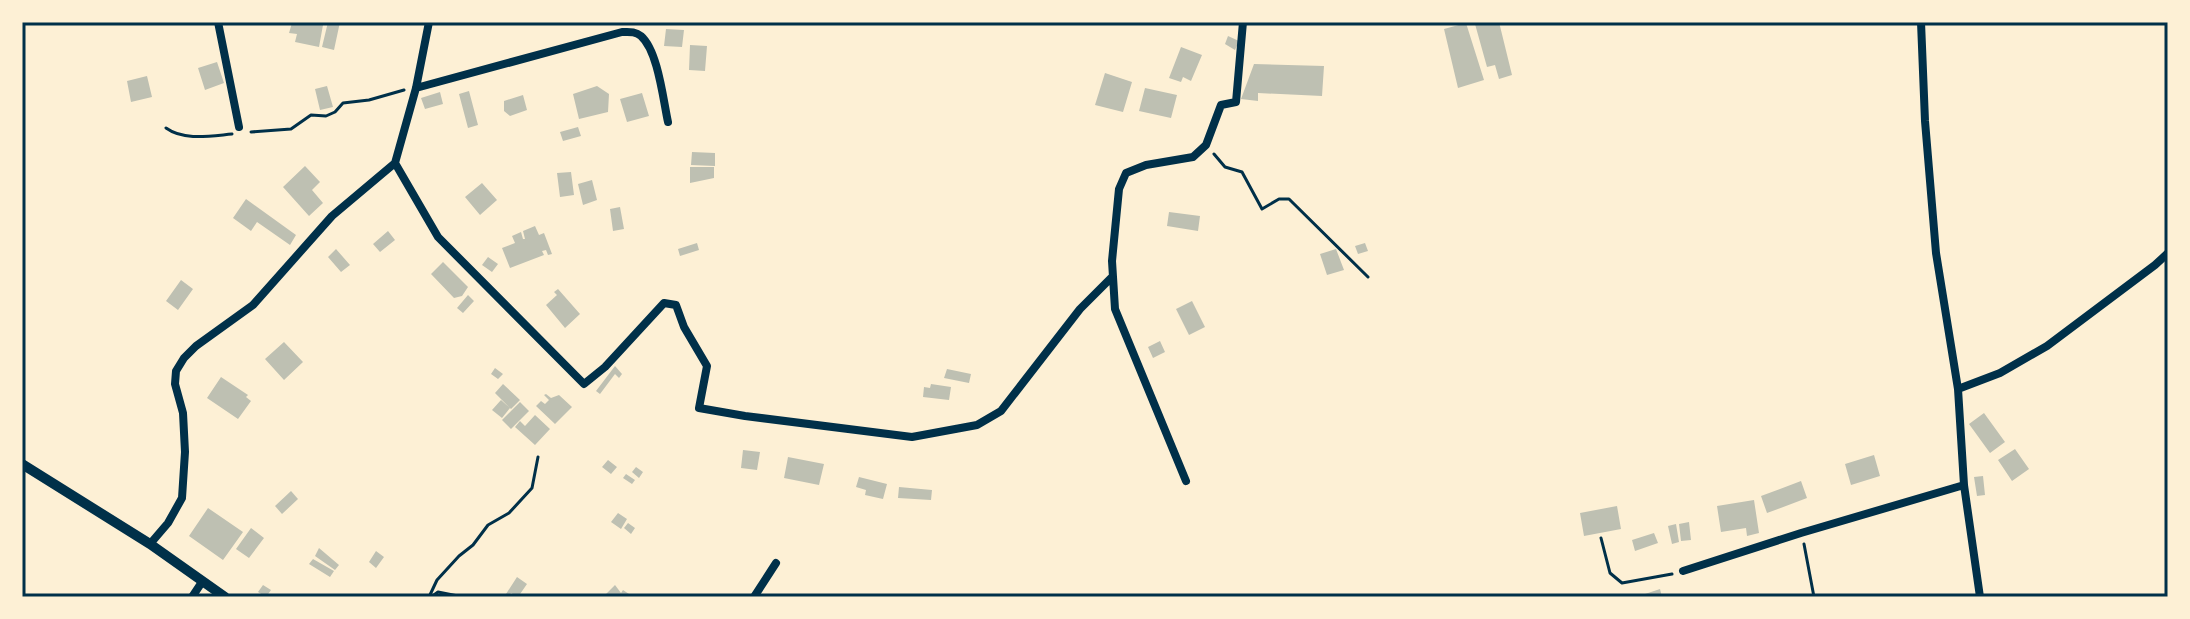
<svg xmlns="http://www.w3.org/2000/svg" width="2190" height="619" viewBox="0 0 2190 619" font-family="'Fira Sans',sans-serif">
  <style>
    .building { fill: #bec0b2 }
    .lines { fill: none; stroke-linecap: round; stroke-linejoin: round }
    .path { stroke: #003049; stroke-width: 3 }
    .minor { stroke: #003049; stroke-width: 8 }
    .tertiary { stroke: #003049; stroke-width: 10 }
    .neatline { fill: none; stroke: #003049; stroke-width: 3 }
  </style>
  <rect width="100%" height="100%" fill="#fdf0d5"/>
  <!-- building -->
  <path class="building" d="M 300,22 L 323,25 L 319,47 L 295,42 L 297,34 L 289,33 L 292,23 L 299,25 Z
    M 328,22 L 340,22 L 334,50 L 322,47 Z
    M 1482,22 L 1499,22 L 1512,75 L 1499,79 L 1495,65 L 1487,67 L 1475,24 Z
    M 1466,23 L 1484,80 L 1458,88 L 1444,29 Z
    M 666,29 L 684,30 L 682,47 L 664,46 Z
    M 1228,36 L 1239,41 L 1235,50 L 1225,44 Z
    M 690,45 L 707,46 L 705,71 L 689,70 Z
    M 1181,47 L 1202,55 L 1191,81 L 1183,77 L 1181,82 L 1169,78 Z
    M 217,62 L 224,83 L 205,90 L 198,68 Z
    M 1254,64 L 1324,66 L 1322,96 L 1258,93 L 1258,101 L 1241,99 Z
    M 1105,73 L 1132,82 L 1123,112 L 1095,105 Z
    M 147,76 L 152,97 L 131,102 L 127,81 Z
    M 327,86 L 333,107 L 320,110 L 315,89 Z
    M 597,86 L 609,94 L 608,112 L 579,119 L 573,94 Z
    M 1145,88 L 1177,95 L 1171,118 L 1139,111 Z
    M 469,91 L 478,125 L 468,128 L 459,94 Z
    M 440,92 L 443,104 L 425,109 L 421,98 Z
    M 642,93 L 649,116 L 627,122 L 620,99 Z
    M 523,95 L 527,110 L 510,116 L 504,111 L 504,101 Z
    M 578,127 L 581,136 L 563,141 L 560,132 Z
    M 692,152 L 715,153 L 715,166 L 691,165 Z
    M 305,166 L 320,182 L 312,190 L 323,203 L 309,216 L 283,187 Z
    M 690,167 L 714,167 L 714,178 L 690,183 Z
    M 571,172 L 574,195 L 560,197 L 557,173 Z
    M 592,180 L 597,200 L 583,205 L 578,184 Z
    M 482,183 L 497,200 L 480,215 L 465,197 Z
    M 246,199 L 296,235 L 290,245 L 257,222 L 251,231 L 233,218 Z
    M 620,207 L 624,229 L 613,231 L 610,209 Z
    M 1169,212 L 1200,216 L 1198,231 L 1167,226 Z
    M 535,226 L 539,235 L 544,233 L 552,254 L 548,255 L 546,250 L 542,251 L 544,255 L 510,268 L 502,248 L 515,243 L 512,236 L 521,232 L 523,239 L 525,239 L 523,231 Z
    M 388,231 L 395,240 L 380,252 L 373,244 Z
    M 697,243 L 699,250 L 680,256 L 678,249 Z
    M 1365,243 L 1368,251 L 1358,254 L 1355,246 Z
    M 336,249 L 350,265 L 341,272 L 328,257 Z
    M 1336,249 L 1344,270 L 1327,275 L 1320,254 Z
    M 488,257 L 498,264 L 492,272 L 482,265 Z
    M 443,262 L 468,287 L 462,296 L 454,298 L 431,274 Z
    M 181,280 L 193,289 L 178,310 L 166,301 Z
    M 558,289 L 580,314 L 565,328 L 546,305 L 557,295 L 554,292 Z
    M 468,295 L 474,301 L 463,313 L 457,308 Z
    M 1192,301 L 1205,327 L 1189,335 L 1176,309 Z
    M 1160,341 L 1165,352 L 1153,358 L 1148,347 Z
    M 284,342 L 303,362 L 284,380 L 265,359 Z
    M 615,366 L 622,374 L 619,378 L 615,374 L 600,394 L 596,391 Z
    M 495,368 L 503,374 L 498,379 L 491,374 Z
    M 947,369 L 971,374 L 969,383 L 944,378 Z
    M 221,377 L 248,395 L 246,397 L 251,401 L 238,419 L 207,398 Z
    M 503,384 L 520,400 L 511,409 L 495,393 Z
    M 931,384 L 951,387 L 949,400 L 923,397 L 924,387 L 930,388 Z
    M 546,394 L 551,398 L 559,395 L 572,407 L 555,424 L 536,406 L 541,401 L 545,404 L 549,400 L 544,395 Z
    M 501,400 L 510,408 L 502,418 L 492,410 Z
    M 520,402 L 529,411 L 511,429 L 502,420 Z
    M 1984,413 L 2005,442 L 1990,453 L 1969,424 Z
    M 535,415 L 550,429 L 535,445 L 515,427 L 520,421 L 525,426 Z
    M 2015,449 L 2029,469 L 2012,481 L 1998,460 Z
    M 743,450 L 760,452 L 757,470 L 741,468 Z
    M 1874,455 L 1880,476 L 1851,485 L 1845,464 Z
    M 788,457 L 824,464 L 819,485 L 784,478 Z
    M 608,460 L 617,467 L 611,474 L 602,467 Z
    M 636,467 L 643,472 L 639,478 L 632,472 Z
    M 626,474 L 635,480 L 632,484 L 623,478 Z
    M 1983,476 L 1985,495 L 1977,496 L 1974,477 Z
    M 859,477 L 887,484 L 883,499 L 865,495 L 866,490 L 856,487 Z
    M 1801,481 L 1807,498 L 1767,513 L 1761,496 Z
    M 899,487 L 932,490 L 931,500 L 898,498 Z
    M 291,491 L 298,499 L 282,514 L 275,506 Z
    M 1754,500 L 1759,533 L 1747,536 L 1746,528 L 1721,532 L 1717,506 Z
    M 1617,506 L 1621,529 L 1584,536 L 1580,513 Z
    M 208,508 L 243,532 L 223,560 L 189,536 Z
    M 618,513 L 627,519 L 621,529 L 611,522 Z
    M 1689,522 L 1691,540 L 1681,541 L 1679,524 Z
    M 628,523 L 635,528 L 631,534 L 624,528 Z
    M 1676,524 L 1679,542 L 1672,544 L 1668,526 Z
    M 251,528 L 264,538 L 249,558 L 236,549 Z
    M 1654,533 L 1658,543 L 1635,551 L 1632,540 Z
    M 319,548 L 339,565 L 335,570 L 315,556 Z
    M 376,551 L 384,557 L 376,568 L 369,562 Z
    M 313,559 L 334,571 L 330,577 L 309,564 Z
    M 517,577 L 527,584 L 518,597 L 511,593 L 509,596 L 506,594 Z
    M 263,585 L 271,590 L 266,597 L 258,592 Z
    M 615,585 L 621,593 L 623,590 L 629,594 L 626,597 L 603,597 Z
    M 1660,589 L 1662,597 L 1645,597 L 1645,594 Z"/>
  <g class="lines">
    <!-- path -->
    <path class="path" d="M 166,128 C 184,141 210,136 232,134
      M 251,132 L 291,129 L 311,115 L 326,116 L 335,112 L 343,103 L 369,100 L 404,90
      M 1214,154 L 1225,167 L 1242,172 L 1262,209 L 1279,199 L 1289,199 L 1368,277
      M 1601,538 L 1610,573 L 1622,583 L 1672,574
      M 1804,544 L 1814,597
      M 429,597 L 437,580 L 459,556 L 473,545 L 488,525 L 509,513 L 532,488 L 538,457
      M 431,597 L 438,592 L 463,597"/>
    <!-- minor -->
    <path class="minor" d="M 218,22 L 239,127
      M 1921,22 L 1925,121 L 1936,253 L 1958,389 L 1964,485 L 1980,597
      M 416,88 L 622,32 C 629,32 635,31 641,36 C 658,51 663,99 668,122
      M 395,163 L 438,237 L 584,384 L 605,367 L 664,303 L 676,305 L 684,327 L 707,366 L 699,408 L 745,416 L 912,437 L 977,425 L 1001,411 L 1080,309 L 1111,278
      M 1958,389 L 2000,373 L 2047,346 L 2155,265 L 2168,253
      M 1186,481 L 1115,309 L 1112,261 L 1119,189 L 1126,173 L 1146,165 L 1193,157 L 1206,145 L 1221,105 L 1236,102 L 1243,22
      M 150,544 L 168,523 L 182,498 L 185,452 L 183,413 L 175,384 L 176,371 L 184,358 L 196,346 L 253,305 L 332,216 L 395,163 L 416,88 L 429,22
      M 1683,571 L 1801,533 L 1964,485
      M 192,597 L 202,582
      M 754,597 L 776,563"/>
    <!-- tertiary -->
    <path class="tertiary" d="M 22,464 L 150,544 L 225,597"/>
  </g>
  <!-- border -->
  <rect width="2190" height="619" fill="none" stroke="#fdf0d5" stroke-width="48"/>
  <rect x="24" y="24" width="2142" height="571" class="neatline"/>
</svg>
